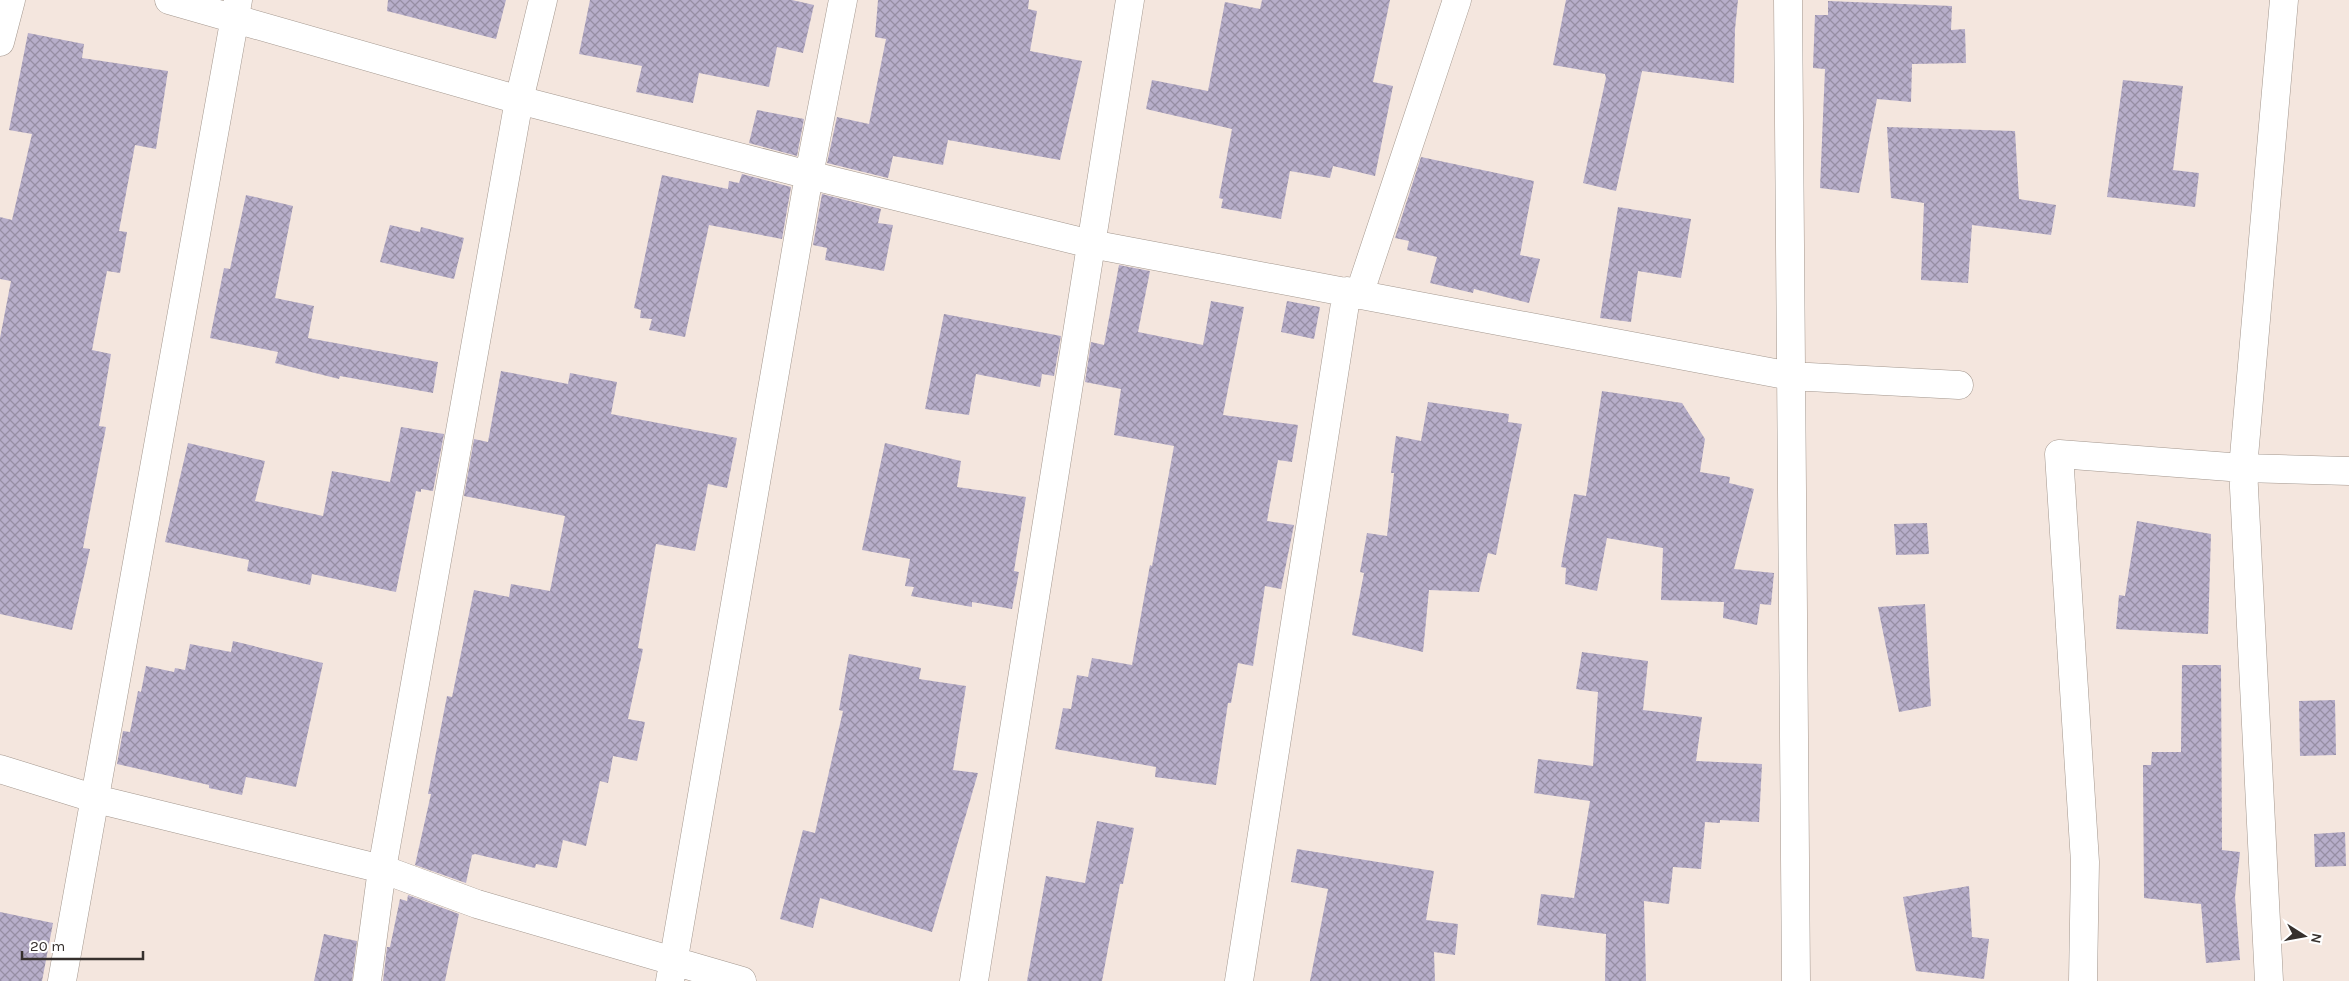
<svg xmlns="http://www.w3.org/2000/svg" width="2349" height="981" viewBox="0 0 2349 981" font-family="Karla,sans-serif">
  <style>
    .building { fill: url(#building-cross-hatch) }
    .lines { fill: none; stroke-linecap: round; stroke-linejoin: round }
    .minor-casing { stroke: #a3978e; stroke-width: 29 }
    .minor { stroke: #fff; stroke-width: 28 }
  </style>
  <defs>
    <pattern id="building-cross-hatch" width="8" height="8" patternUnits="userSpaceOnUse" patternTransform="scale(1.25)"><rect width="8" height="8" fill="#b7aeca"/><path d="M0 0l8 8M0 8l8-8" fill="none" stroke="#968ea4"/></pattern>
  </defs>
  <rect width="100%" height="100%" fill="#f4e6de"/>
  <!-- building -->
  <path class="building" d="M 388,0 L 506,0 L 496,39 L 387,11 Z
    M 590,0 L 792,0 L 814,5 L 803,53 L 777,47 L 769,87 L 699,73 L 693,103 L 636,92 L 642,66 L 579,54 Z
    M 878,0 L 1029,0 L 1028,9 L 1037,11 L 1030,51 L 1082,61 L 1060,160 L 948,140 L 943,165 L 893,156 L 888,178 L 827,163 L 837,117 L 869,124 L 886,39 L 875,37 Z
    M 1262,0 L 1390,0 L 1373,82 L 1393,86 L 1375,176 L 1333,166 L 1330,178 L 1290,171 L 1281,219 L 1221,208 L 1223,199 L 1219,198 L 1232,129 L 1146,109 L 1152,80 L 1208,91 L 1225,2 L 1260,9 Z
    M 1566,0 L 1738,0 L 1735,29 L 1734,83 L 1642,71 L 1616,191 L 1583,183 L 1606,78 L 1605,74 L 1553,65 Z
    M 1828,1 L 1952,6 L 1951,30 L 1965,29 L 1966,63 L 1912,64 L 1911,102 L 1877,99 L 1859,193 L 1820,188 L 1825,69 L 1813,68 L 1815,15 L 1828,15 Z
    M 28,33 L 84,44 L 82,58 L 168,71 L 156,149 L 135,145 L 119,231 L 127,232 L 120,273 L 107,271 L 92,350 L 111,354 L 99,426 L 106,427 L 83,548 L 90,549 L 72,630 L 0,614 L 0,338 L 11,281 L 0,279 L 0,217 L 12,220 L 32,134 L 9,130 Z
    M 2123,80 L 2183,86 L 2173,170 L 2199,173 L 2195,207 L 2107,197 Z
    M 757,110 L 804,119 L 797,156 L 749,143 Z
    M 1887,127 L 2015,131 L 2019,199 L 2056,205 L 2051,235 L 1972,225 L 1968,283 L 1921,280 L 1924,203 L 1891,198 Z
    M 1421,157 L 1534,181 L 1520,255 L 1540,259 L 1529,303 L 1474,289 L 1473,293 L 1430,283 L 1437,257 L 1407,250 L 1409,241 L 1395,238 Z
    M 742,174 L 791,187 L 782,239 L 709,225 L 685,337 L 649,330 L 652,319 L 640,318 L 641,310 L 634,308 L 662,175 L 728,189 L 729,181 L 739,183 Z
    M 822,194 L 881,209 L 878,223 L 893,225 L 884,271 L 825,260 L 827,248 L 813,245 Z
    M 246,195 L 293,206 L 275,298 L 314,306 L 308,338 L 438,362 L 433,393 L 340,376 L 339,379 L 275,363 L 278,352 L 210,338 L 224,268 L 230,269 Z
    M 1618,207 L 1691,219 L 1681,278 L 1638,271 L 1631,322 L 1600,318 Z
    M 390,225 L 420,232 L 421,227 L 464,238 L 454,279 L 380,262 Z
    M 1119,265 L 1150,271 L 1138,332 L 1203,345 L 1211,301 L 1244,307 L 1223,415 L 1298,425 L 1292,462 L 1278,460 L 1267,521 L 1294,525 L 1281,589 L 1265,586 L 1253,666 L 1238,663 L 1231,703 L 1228,703 L 1216,785 L 1155,777 L 1156,767 L 1055,749 L 1063,708 L 1071,709 L 1077,675 L 1088,677 L 1092,658 L 1132,665 L 1150,565 L 1152,566 L 1174,446 L 1114,435 L 1121,389 L 1085,382 L 1091,342 L 1104,345 Z
    M 1287,301 L 1320,307 L 1314,339 L 1281,332 Z
    M 944,314 L 1061,336 L 1054,376 L 1042,374 L 1040,387 L 976,374 L 969,415 L 925,409 Z
    M 501,371 L 568,384 L 570,373 L 617,382 L 611,414 L 737,438 L 727,488 L 708,484 L 695,551 L 656,544 L 638,648 L 643,649 L 628,719 L 645,722 L 637,761 L 613,756 L 608,783 L 600,781 L 586,846 L 563,840 L 557,868 L 536,864 L 535,868 L 475,854 L 472,855 L 466,883 L 415,865 L 431,794 L 428,794 L 447,696 L 452,697 L 474,590 L 509,597 L 511,584 L 550,591 L 565,516 L 464,496 L 474,439 L 488,442 Z
    M 1602,391 L 1682,403 L 1705,439 L 1700,472 L 1730,477 L 1729,483 L 1754,489 L 1734,569 L 1774,573 L 1771,605 L 1760,604 L 1757,625 L 1723,618 L 1724,602 L 1661,600 L 1663,548 L 1607,538 L 1597,591 L 1565,584 L 1566,568 L 1561,567 L 1574,494 L 1586,496 Z
    M 1428,402 L 1509,414 L 1508,422 L 1522,424 L 1496,555 L 1488,553 L 1479,592 L 1429,590 L 1423,652 L 1352,635 L 1364,573 L 1360,572 L 1367,533 L 1387,536 L 1394,473 L 1391,473 L 1396,436 L 1421,441 Z
    M 401,427 L 444,434 L 433,491 L 421,489 L 421,492 L 416,491 L 396,592 L 312,574 L 310,585 L 247,571 L 249,560 L 165,542 L 188,443 L 265,461 L 255,501 L 323,516 L 332,471 L 390,482 Z
    M 885,443 L 961,461 L 957,487 L 1026,497 L 1014,571 L 1019,572 L 1012,609 L 972,602 L 972,607 L 911,596 L 914,587 L 905,586 L 910,559 L 862,550 Z
    M 2137,521 L 2211,534 L 2208,634 L 2116,629 L 2119,595 L 2125,596 Z
    M 1927,523 L 1929,554 L 1896,555 L 1894,524 Z
    M 1925,604 L 1931,706 L 1899,712 L 1878,607 Z
    M 233,641 L 323,663 L 296,787 L 246,777 L 242,795 L 209,788 L 209,785 L 117,764 L 123,731 L 130,732 L 138,691 L 141,692 L 146,666 L 174,672 L 175,668 L 185,670 L 190,644 L 231,652 Z
    M 1582,652 L 1648,661 L 1643,710 L 1702,717 L 1696,761 L 1762,764 L 1759,822 L 1720,820 L 1720,823 L 1705,822 L 1701,869 L 1673,867 L 1669,904 L 1644,901 L 1646,981 L 1605,981 L 1606,934 L 1537,925 L 1541,894 L 1574,898 L 1590,801 L 1534,793 L 1538,759 L 1593,766 L 1598,692 L 1576,689 Z
    M 849,654 L 921,668 L 919,679 L 966,686 L 953,770 L 978,773 L 932,932 L 820,898 L 813,928 L 780,919 L 803,830 L 815,833 L 843,711 L 839,710 Z
    M 2182,665 L 2221,665 L 2222,850 L 2240,852 L 2235,897 L 2240,960 L 2206,963 L 2201,904 L 2144,898 L 2143,765 L 2151,765 L 2152,752 L 2181,752 Z
    M 2335,700 L 2336,755 L 2300,756 L 2299,701 Z
    M 1097,821 L 1134,828 L 1123,884 L 1120,884 L 1102,981 L 1027,981 L 1046,876 L 1085,883 Z
    M 2345,832 L 2346,866 L 2315,867 L 2314,834 Z
    M 1297,849 L 1434,871 L 1426,920 L 1458,924 L 1455,955 L 1434,952 L 1435,981 L 1310,981 L 1328,889 L 1291,882 Z
    M 1969,886 L 1972,937 L 1989,939 L 1984,979 L 1916,971 L 1903,897 Z
    M 408,895 L 459,914 L 445,981 L 383,981 L 387,947 L 390,947 L 400,899 L 407,901 Z
    M 0,912 L 53,923 L 42,981 L 0,981 Z
    M 324,934 L 357,941 L 352,981 L 314,981 Z"/>
  <g class="lines">
    <!-- minor casing -->
    <g class="minor-casing">
      <path id="minor" d="M 169,0 L 519,100 L 809,175 L 1091,244 L 1790,376 L 1959,385
        M 1788,0 L 1796,981
        M 0,42 L 11,0
        M 1359,295 L 1457,0
        M 0,769 L 96,799 L 382,869 L 477,904 L 742,981
        M 62,981 L 238,0
        M 367,981 L 382,869 L 519,100 L 543,0
        M 670,981 L 809,175 L 843,0
        M 974,981 L 1130,0
        M 1239,981 L 1347,291
        M 2083,981 L 2085,862 L 2059,454 L 2243,468 L 2284,0
        M 2269,981 L 2243,468 L 2349,471"/>
    </g>
    <!-- minor -->
    <use href="#minor" class="minor"/>
  </g>
  <!-- north arrow -->
  <g transform="translate(2304 936) rotate(101)" stroke="#ffffff" stroke-width="4" paint-order="stroke">
  <path d="M0-4L9 19L0 12L-9 19Z" fill="#36302d"/>
  <text y="-8" font-size="14" font-weight="bold" text-anchor="middle" fill="#36302d">N</text>
  </g>
  <!-- scale -->
  <path d="M22 951v8h121v-8" fill="none" stroke="#36302d" stroke-width="2.5"/>
  <text x="30" y="951" font-size="15" fill="#36302d" stroke="#ffffff" stroke-width="4" paint-order="stroke">20 m</text>
</svg>
